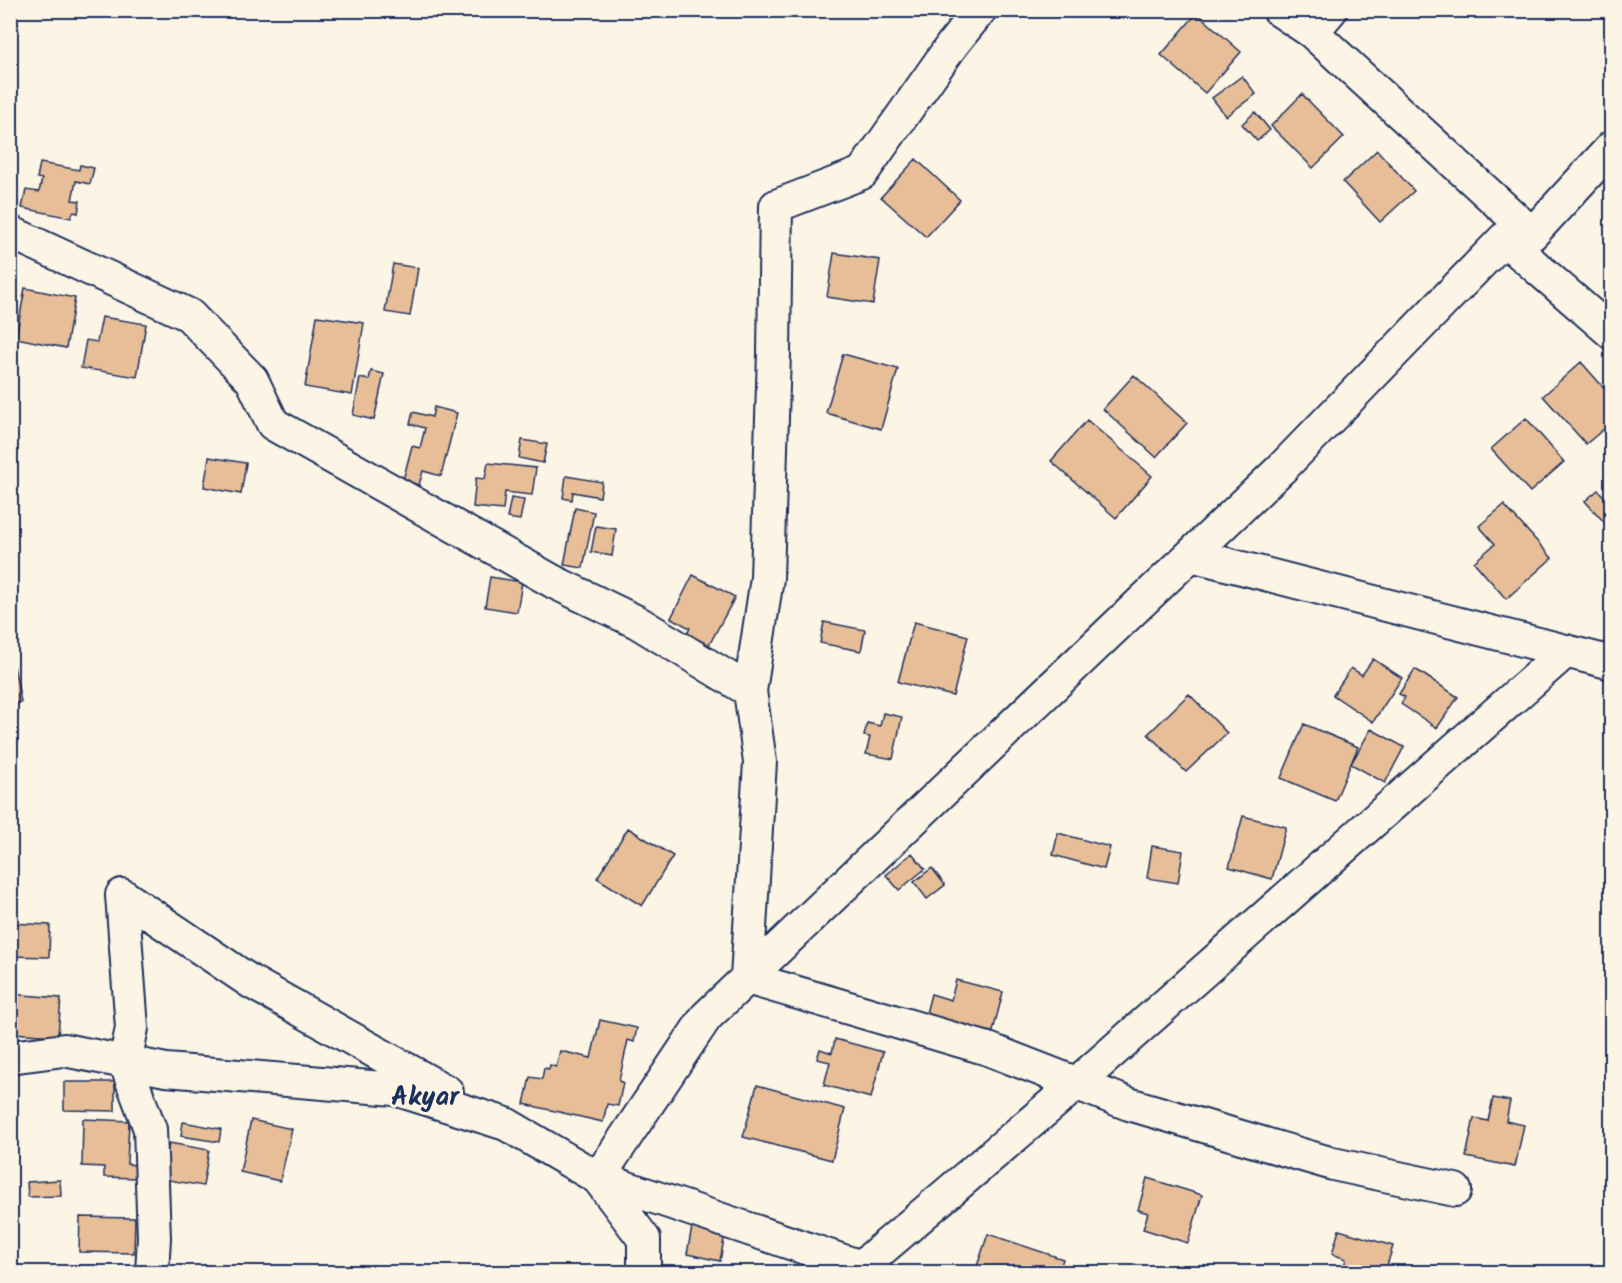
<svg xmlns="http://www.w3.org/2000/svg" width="1622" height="1283" viewBox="0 0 1622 1283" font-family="Kalam,sans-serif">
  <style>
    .building { fill: #e7be97; stroke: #1b2f5e; stroke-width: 1.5 }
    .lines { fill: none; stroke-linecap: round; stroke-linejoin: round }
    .minor-casing { stroke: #1b2f5e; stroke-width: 36 }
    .minor { stroke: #fcf5e5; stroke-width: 32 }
    .labels { text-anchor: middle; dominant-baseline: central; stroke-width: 6; stroke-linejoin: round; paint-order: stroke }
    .district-label { font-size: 27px; font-weight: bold; fill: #1b2f5e; stroke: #fcf5e5 }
  </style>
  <rect width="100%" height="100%" fill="#fcf5e5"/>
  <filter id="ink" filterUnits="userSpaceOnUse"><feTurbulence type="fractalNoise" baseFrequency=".0167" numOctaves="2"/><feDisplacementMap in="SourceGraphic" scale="12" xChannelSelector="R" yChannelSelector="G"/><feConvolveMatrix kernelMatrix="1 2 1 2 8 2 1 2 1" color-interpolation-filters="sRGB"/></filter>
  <g filter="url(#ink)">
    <!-- building -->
    <path class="building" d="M 1197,13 L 1241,52 L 1205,93 L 1161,55 Z
      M 1242,76 L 1256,94 L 1226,116 L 1212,98 Z
      M 1302,94 L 1344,137 L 1313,168 L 1271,126 Z
      M 1255,112 L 1270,130 L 1257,141 L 1242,124 Z
      M 1377,150 L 1414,191 L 1380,222 L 1343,182 Z
      M 916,159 L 960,200 L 926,237 L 881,197 Z
      M 40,163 L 79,170 L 80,165 L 94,168 L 90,184 L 76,181 L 72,200 L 80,201 L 78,213 L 73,212 L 71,218 L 22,208 L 26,190 L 39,192 L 42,179 L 37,178 Z
      M 834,253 L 880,260 L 873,304 L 827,297 Z
      M 393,264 L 418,268 L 410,316 L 385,312 Z
      M 25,288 L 75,298 L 66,348 L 16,338 Z
      M 317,316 L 364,323 L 352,395 L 305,387 Z
      M 102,317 L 146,324 L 137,377 L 81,368 L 86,340 L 97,342 Z
      M 843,354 L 898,369 L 881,429 L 826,413 Z
      M 1581,362 L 1612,397 L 1612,422 L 1586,444 L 1543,396 Z
      M 371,371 L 384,374 L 374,420 L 353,415 L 360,378 L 369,380 Z
      M 1134,375 L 1187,423 L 1156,457 L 1103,409 Z
      M 434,407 L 457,413 L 441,476 L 423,471 L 419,485 L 403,480 L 412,446 L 420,448 L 425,428 L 410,424 L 413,412 L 432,417 Z
      M 1526,418 L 1564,462 L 1530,492 L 1491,449 Z
      M 1087,420 L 1152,476 L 1116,518 L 1051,461 Z
      M 522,440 L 547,444 L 543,463 L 519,458 Z
      M 209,457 L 246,463 L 241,494 L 204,487 Z
      M 488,463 L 536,468 L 532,495 L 505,492 L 503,510 L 473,507 L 476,478 L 485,479 Z
      M 566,476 L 602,482 L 600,497 L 573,492 L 572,500 L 563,498 Z
      M 1598,490 L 1612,505 L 1612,515 L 1604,522 L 1585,501 Z
      M 511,498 L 524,500 L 520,520 L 507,518 Z
      M 1504,505 L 1552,558 L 1506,599 L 1474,562 L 1495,544 L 1479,526 Z
      M 575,508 L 594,512 L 583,568 L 564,565 Z
      M 596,526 L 616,529 L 612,556 L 591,552 Z
      M 693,575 L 735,597 L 709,645 L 687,634 L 690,628 L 671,618 Z
      M 490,577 L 522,582 L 517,612 L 485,607 Z
      M 824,622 L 865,630 L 861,651 L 820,643 Z
      M 914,622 L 968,636 L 953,696 L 898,682 Z
      M 1373,659 L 1402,678 L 1373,722 L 1333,695 L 1351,668 L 1362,675 Z
      M 14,666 L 21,702 L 10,704 L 10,667 Z
      M 1415,669 L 1458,697 L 1437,728 L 1401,704 L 1405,697 L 1399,694 Z
      M 1189,694 L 1227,733 L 1186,772 L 1148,734 Z
      M 883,713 L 902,717 L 893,759 L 866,754 L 870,737 L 864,736 L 867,723 L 880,726 Z
      M 1304,724 L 1358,747 L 1335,801 L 1281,778 Z
      M 1371,729 L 1404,747 L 1385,783 L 1351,764 Z
      M 1243,816 L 1286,827 L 1272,879 L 1229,867 Z
      M 628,828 L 673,856 L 642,906 L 597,878 Z
      M 1058,833 L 1110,847 L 1104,869 L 1053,855 Z
      M 1152,846 L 1183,851 L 1178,883 L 1147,878 Z
      M 912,853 L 925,869 L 899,890 L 886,875 Z
      M 932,868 L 945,885 L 927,899 L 914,882 Z
      M 10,923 L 50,925 L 49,957 L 10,956 Z
      M 956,980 L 1003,992 L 990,1043 L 923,1025 L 931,994 L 951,1000 Z
      M 10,994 L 61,998 L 58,1036 L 10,1033 Z
      M 600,1020 L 637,1028 L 634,1042 L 628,1040 L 619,1081 L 623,1083 L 618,1106 L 607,1104 L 603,1122 L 524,1104 L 530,1077 L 542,1079 L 544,1068 L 549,1069 L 550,1065 L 556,1067 L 560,1051 L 591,1058 Z
      M 835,1039 L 883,1052 L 871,1098 L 824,1085 L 830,1062 L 817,1059 L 820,1049 L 832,1053 Z
      M 64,1082 L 115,1082 L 115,1111 L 64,1110 Z
      M 757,1085 L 845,1109 L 832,1160 L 743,1137 Z
      M 1493,1098 L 1510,1101 L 1506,1121 L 1524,1125 L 1515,1167 L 1466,1157 L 1474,1118 L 1488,1121 Z
      M 83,1119 L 129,1121 L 127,1164 L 136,1165 L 136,1178 L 104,1177 L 104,1167 L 82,1166 Z
      M 251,1120 L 292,1129 L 280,1181 L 240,1172 Z
      M 183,1122 L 221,1129 L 219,1142 L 181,1136 Z
      M 169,1143 L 209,1150 L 203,1186 L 163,1179 Z
      M 1147,1178 L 1202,1195 L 1188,1243 L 1143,1229 L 1148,1213 L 1138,1210 Z
      M 60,1180 L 61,1196 L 28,1197 L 27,1182 Z
      M 80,1217 L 135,1218 L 134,1253 L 79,1252 Z
      M 692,1227 L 725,1234 L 720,1261 L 687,1254 Z
      M 1339,1230 L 1393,1246 L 1385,1272 L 1342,1272 L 1346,1259 L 1332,1254 Z
      M 988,1234 L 1063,1259 L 1059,1272 L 975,1272 Z"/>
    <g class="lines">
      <!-- minor casing -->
      <g class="minor-casing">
        <path id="minor" d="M 980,10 L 952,45 L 862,173 L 776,206 L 774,353 L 767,578 L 750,691 L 760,762 L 747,978 L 988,1049 L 1129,1104 L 1333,1164 L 1455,1190
          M 1279,10 L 1312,32
          M 1331,10 L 1312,32 L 1532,234
          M 10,232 L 189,315 L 252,380 L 273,424 L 554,582 L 637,622 L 750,691
          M 1504,239 L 1612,333
          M 1191,555 L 1612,663
          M 10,1057 L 64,1050 L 166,1070 L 395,1089 L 506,1124 L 598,1178 L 876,1272
          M 861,1267 L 1077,1083 L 1566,651
          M 152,1272 L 154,1238 L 150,1129 L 125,1062 L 132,1028 L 122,895 L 251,982 L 447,1092
          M 644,1272 L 644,1239 L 598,1178 L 706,1017 L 1281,469 L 1504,239 L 1532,234 L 1612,147"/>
      </g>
      <!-- minor -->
      <use href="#minor" class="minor"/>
    </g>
  </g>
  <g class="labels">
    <!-- district labels -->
    <g class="district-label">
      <text x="425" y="1097">Akyar</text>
    </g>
  </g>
  <!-- margin -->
  <rect width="1622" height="1283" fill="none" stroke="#fcf5e5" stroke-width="36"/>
  <rect x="18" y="18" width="1586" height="1247" fill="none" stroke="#1b2f5e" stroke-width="2" filter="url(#ink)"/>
</svg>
